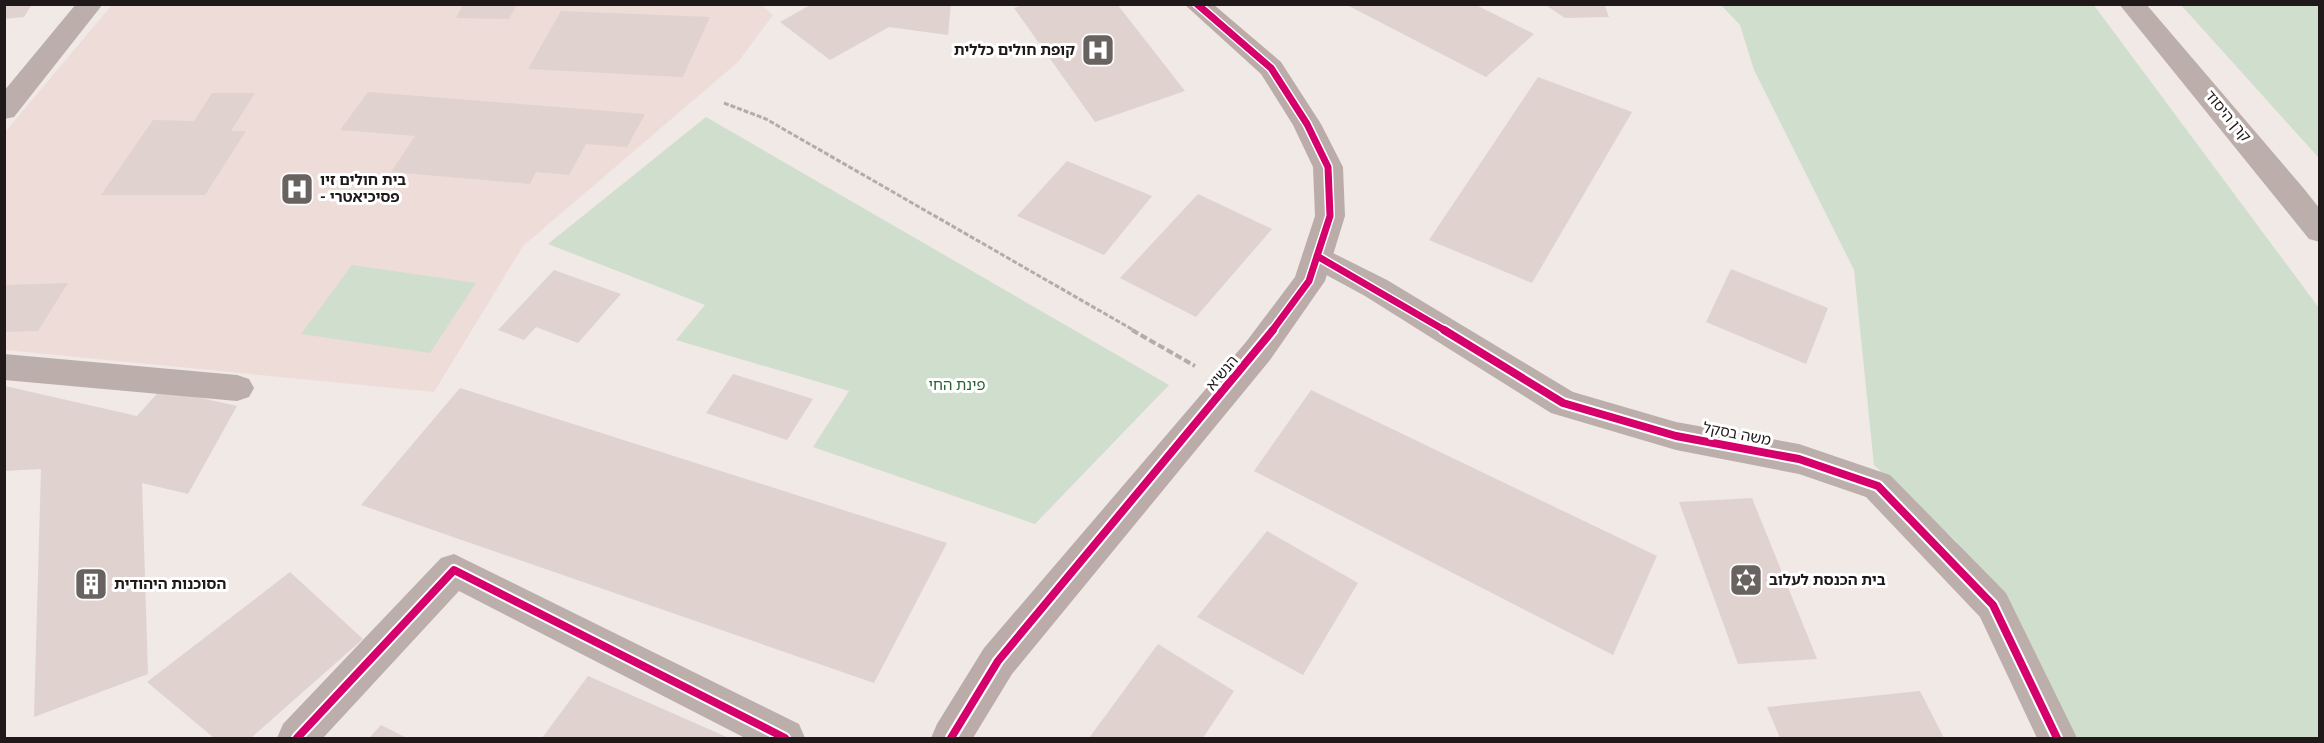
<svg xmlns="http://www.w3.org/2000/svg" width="2324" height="743" viewBox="0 0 2324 743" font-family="Roboto,'Noto Sans Hebrew',sans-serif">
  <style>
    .medical { fill: #eedcd9 }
    .green { fill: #d0decd }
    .building { fill: #e0d2cf }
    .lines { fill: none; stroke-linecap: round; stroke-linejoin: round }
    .path-far1 { stroke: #b6abaa; stroke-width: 3; stroke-dasharray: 5 2; stroke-linecap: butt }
    .path { stroke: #b6abaa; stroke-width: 4; stroke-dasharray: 7 3; stroke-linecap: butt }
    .street { fill: #bcaeab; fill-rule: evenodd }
    .secondary { fill: #bbacaa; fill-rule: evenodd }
    .cycleway-far1-casing { stroke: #fff; stroke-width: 10 }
    .cycleway-casing { stroke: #fff; stroke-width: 12 }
    .cycleway-far1 { stroke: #d6006c; stroke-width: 7 }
    .cycleway { stroke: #d6006c; stroke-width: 8 }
    .labels { text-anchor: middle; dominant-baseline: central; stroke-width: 6; stroke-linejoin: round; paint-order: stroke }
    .poi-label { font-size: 15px; font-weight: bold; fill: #1f1a19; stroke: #fff; text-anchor: start }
    .street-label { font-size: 15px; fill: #1f1a19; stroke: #fff }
    .park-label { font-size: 15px; fill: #296133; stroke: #fff }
  </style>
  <rect width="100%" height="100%" fill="#f0e9e6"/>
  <!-- medical -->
  <path class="medical" d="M 760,4 L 773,15 L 738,62 L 523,246 L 434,392 L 5,350 L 5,132 L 112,5 Z"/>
  <!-- green -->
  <path class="green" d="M 2093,4 L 2319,308 L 2319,738 L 2064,738 L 2007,629 L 1956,541 L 1874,465 L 1854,270 L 1754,70 L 1740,25 L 1721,5 Z
    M 2181,5 L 2319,5 L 2319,158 Z
    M 706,117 L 1169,385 L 1035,524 L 813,447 L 849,391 L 676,340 L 705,305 L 548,244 Z
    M 352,265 L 476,283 L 430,353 L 301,334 Z"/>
  <!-- building -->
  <path class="building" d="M 4,4 L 32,4 L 24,17 L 4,19 Z
    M 463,4 L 517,4 L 509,19 L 456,18 Z
    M 812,4 L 951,4 L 948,35 L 889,27 L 830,60 L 780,22 Z
    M 1025,4 L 1117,4 L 1185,91 L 1095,122 L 1014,8 Z
    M 1345,4 L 1474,4 L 1534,34 L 1486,77 Z
    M 1544,4 L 1604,4 L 1609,17 L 1565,18 Z
    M 561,11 L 710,17 L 683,77 L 528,69 Z
    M 1538,77 L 1632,112 L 1532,283 L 1429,240 Z
    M 368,92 L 645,114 L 627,147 L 586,144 L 569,175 L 536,172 L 530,184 L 391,172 L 415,136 L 340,130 Z
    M 212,93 L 255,93 L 231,131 L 246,131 L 205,195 L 101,195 L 153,120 L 194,121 Z
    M 1067,161 L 1152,196 L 1104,255 L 1017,216 Z
    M 1198,194 L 1272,229 L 1196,317 L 1120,278 Z
    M 1731,269 L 1828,308 L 1806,364 L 1706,322 Z
    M 554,270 L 621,294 L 578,343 L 536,327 L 524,340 L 498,330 Z
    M 68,283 L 38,331 L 4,332 L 4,285 Z
    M 733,374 L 813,399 L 787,440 L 706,413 Z
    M 5,386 L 137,416 L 161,389 L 237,406 L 188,494 L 142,483 L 148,674 L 34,717 L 41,469 L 5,471 Z
    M 460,388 L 947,543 L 874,683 L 361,505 Z
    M 1311,390 L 1657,556 L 1613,655 L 1254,471 Z
    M 1752,498 L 1817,659 L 1738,664 L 1679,502 Z
    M 1267,531 L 1358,583 L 1303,675 L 1197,617 Z
    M 290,572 L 363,639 L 251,738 L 214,738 L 147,682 Z
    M 1158,644 L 1234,691 L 1203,738 L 1089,738 Z
    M 588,676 L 729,738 L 542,738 Z
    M 1920,691 L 1944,738 L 1780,738 L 1767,707 Z
    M 381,725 L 407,738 L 369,738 Z"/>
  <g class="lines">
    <!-- path-far1 -->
    <path class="path-far1" d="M 724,103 L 766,119 L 1135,331"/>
    <!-- path -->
    <path class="path" d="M 1132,330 L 1195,366"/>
    <!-- street -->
    <path class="street" d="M 76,4 L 103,4 L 14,117 L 4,119 L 4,91 Z
      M 2119,4 L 2146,4 L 2305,190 L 2320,209 L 2320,242 L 2309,239 Z
      M 1317,245 L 1387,280 L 1573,392 L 1676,422 L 1799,444 L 1890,475 L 2006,593 L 2077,738 L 2037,738 L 1980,617 L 1866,497 L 1799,474 L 1676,450 L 1551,413 L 1365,296 L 1306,264 L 1302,256 L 1306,248 Z
      M 4,354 L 237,375 L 249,379 L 254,388 L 249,397 L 237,401 L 4,380 Z
      M 454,554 L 799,724 L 805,738 L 745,738 L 459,591 L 323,738 L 277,738 L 283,724 L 441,558 Z"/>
    <!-- secondary -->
    <path class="secondary" d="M 1184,4 L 1213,4 L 1281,62 L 1321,124 L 1343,167 L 1345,216 L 1325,281 L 1270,360 L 1012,674 L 973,738 L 931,738 L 937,724 L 984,648 L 1246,342 L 1295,277 L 1315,216 L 1313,167 L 1293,125 L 1261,74 Z"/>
    <!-- cycleway-far1 casing -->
    <g class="cycleway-far1-casing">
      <path id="cycleway-far1" d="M 1197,4 L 1271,68 L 1307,124 L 1328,167 L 1330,216 L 1309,281 L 1272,331
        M 1317,256 L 1446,331"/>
    </g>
    <!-- cycleway casing -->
    <g class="cycleway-casing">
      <path id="cycleway" d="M 1444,330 L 1563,403 L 1676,436 L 1799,459 L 1878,486 L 1993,605 L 2057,738
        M 297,738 L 454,570 L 785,738
        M 951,738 L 998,661 L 1273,330"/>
    </g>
    <!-- cycleway-far1 -->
    <use href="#cycleway-far1" class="cycleway-far1"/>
    <!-- cycleway -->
    <use href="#cycleway" class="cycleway"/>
  </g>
  <!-- icons -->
  <defs>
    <g id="hospital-square" transform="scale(1.725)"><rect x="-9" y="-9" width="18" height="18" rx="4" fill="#686261" stroke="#fff"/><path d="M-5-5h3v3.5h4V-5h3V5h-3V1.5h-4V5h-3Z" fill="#fff"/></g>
    <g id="synagogue-square" transform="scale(1.725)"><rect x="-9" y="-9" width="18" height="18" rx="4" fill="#686261" stroke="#fff"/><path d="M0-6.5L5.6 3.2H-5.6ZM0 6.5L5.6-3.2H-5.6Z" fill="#fff"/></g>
    <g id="building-square" transform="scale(1.725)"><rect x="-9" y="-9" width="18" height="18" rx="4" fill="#686261" stroke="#fff"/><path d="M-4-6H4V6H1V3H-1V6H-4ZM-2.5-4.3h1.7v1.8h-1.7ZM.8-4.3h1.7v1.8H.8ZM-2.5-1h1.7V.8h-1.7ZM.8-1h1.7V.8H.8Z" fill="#fff"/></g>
  </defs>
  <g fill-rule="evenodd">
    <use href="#hospital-square" x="1098" y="50"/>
    <use href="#hospital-square" x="297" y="189"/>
    <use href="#synagogue-square" x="1746" y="580"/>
    <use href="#building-square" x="91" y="584"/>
  </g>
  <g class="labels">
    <!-- poi labels -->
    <g class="poi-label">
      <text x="1075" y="50" text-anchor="end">קופת חולים כללית</text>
      <text x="320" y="180">בית חולים זיו<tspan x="320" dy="17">- פסיכיאטרי</tspan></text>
      <text x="1769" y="580">בית הכנסת לעלוב</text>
      <text x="114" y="584">הסוכנות היהודית</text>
    </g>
    <!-- street labels -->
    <g class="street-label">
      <text transform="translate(2228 116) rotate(50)">קרן היסוד</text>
      <text transform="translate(1222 373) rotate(-50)">הנשיא</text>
      <text transform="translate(1737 434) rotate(11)">משה בסקל</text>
    </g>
    <!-- park labels -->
    <g class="park-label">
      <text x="957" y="385">פינת החי</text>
    </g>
  </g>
  <!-- border -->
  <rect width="2324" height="743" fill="none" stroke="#1f1a19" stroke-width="12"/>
</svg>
